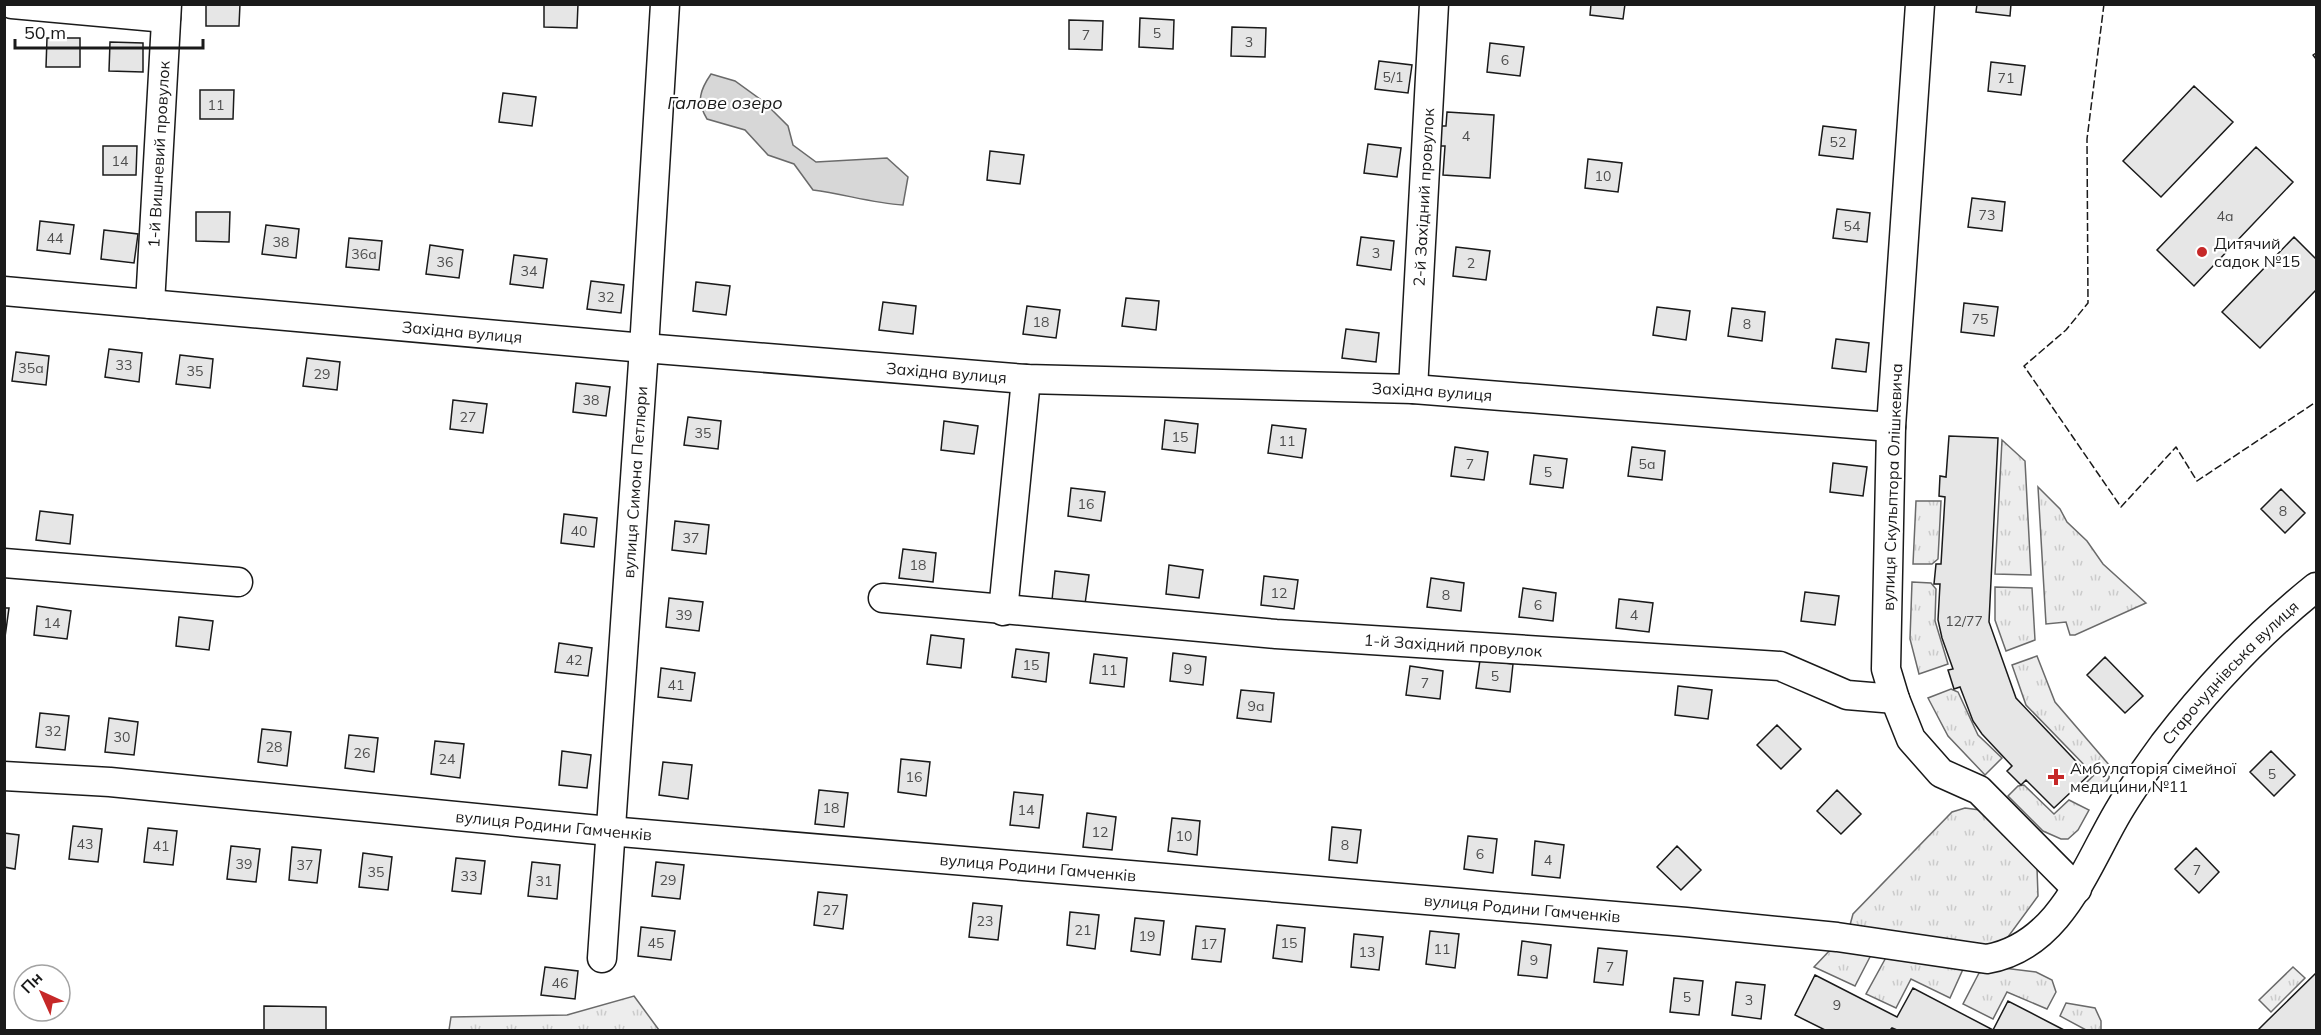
<svg xmlns="http://www.w3.org/2000/svg" width="2321" height="1035" viewBox="0 0 2321 1035" font-family="Mulish,sans-serif">
  <style>
    .grass { fill: url(#grass-tufts); stroke: #6a6a6a; stroke-width: 1.5 }
    .water { fill: #d7d7d7; stroke: #6a6a6a; stroke-width: 1.5 }
    .building { fill: #e6e6e6; stroke: #1a1a1a; stroke-width: 1.5 }
    .lines { fill: none; stroke-linecap: round; stroke-linejoin: round }
    .minor-casing { stroke: #1a1a1a; stroke-width: 31 }
    .minor { stroke: #fff; stroke-width: 28 }
    .fence { stroke: #1a1a1a; stroke-width: 1.5; stroke-dasharray: 8 3; stroke-linecap: butt }
    .poi-dot { fill: #c62828; stroke: #fff; stroke-width: 2 }
    .labels { text-anchor: middle; dominant-baseline: central; stroke-width: 4.5; stroke-linejoin: round; paint-order: stroke }
    .number-label { font-size: 14px; fill: #4d4d4d }
    .street-label { font-size: 16px; fill: #1a1a1a; stroke: #fff }
    .poi-label { font-size: 16px; fill: #1a1a1a; stroke: #fff; text-anchor: start }
    .water-label { font-size: 18px; font-style: italic; fill: #1a1a1a; stroke: #fff }
  </style>
  <defs>
    <pattern id="grass-tufts" width="24" height="20" patternUnits="userSpaceOnUse" patternTransform="scale(1.5)"><rect width="24" height="20" fill="#ededed"/><path d="M3 7l-1-3M5 7V3M7 7l1-3M15 17l-1-3M17 17v-4M19 17l1-3" fill="none" stroke="#cbcbcb"/></pattern>
  </defs>
  <rect width="100%" height="100%" fill="#fff"/>
  <!-- grass -->
  <path class="grass" d="M 2002,440 L 2025,461 L 2031,575 L 1995,574 Z
    M 2038,487 L 2060,509 L 2067,522 L 2087,541 L 2103,564 L 2146,603 L 2075,635 L 2070,635 L 2066,622 L 2046,624 Z
    M 1916,501 L 1941,501 L 1938,559 L 1932,564 L 1913,564 Z
    M 1912,582 L 1931,583 L 1936,589 L 1935,621 L 1948,664 L 1919,674 L 1910,639 Z
    M 1995,587 L 2032,588 L 2035,640 L 2006,651 L 1995,620 Z
    M 2037,656 L 2055,702 L 2110,766 L 2109,778 L 2098,794 L 2086,783 L 2094,775 L 2026,705 L 2012,665 Z
    M 1951,689 L 1958,692 L 1978,735 L 2002,758 L 1985,775 L 1948,736 L 1928,698 Z
    M 2024,785 L 2054,814 L 2069,800 L 2089,810 L 2078,830 L 2068,839 L 2061,839 L 2043,831 L 2008,796 L 2018,786 Z
    M 1965,808 L 1980,810 L 2037,868 L 2038,896 L 2005,941 L 1998,947 L 1850,925 L 1853,914 L 1952,812 Z
    M 1831,949 L 1872,953 L 1855,986 L 1814,967 Z
    M 1889,952 L 1964,967 L 1950,998 L 1911,979 L 1896,1008 L 1866,994 Z
    M 1995,967 L 2036,972 L 2052,980 L 2056,992 L 2047,1009 L 2007,992 L 1993,1019 L 1963,1004 L 1979,973 Z
    M 2293,967 L 2305,978 L 2271,1012 L 2259,1000 Z
    M 634,996 L 659,1030 L 449,1030 L 451,1017 L 567,1015 Z
    M 2066,1003 L 2095,1008 L 2101,1021 L 2101,1030 L 2086,1030 L 2060,1016 Z"/>
  <!-- water -->
  <path class="water" d="M 711,74 L 735,81 L 764,102 L 788,126 L 793,145 L 816,162 L 887,158 L 908,177 L 903,205 C 872,203 844,194 813,190 L 794,164 L 768,155 L 745,130 L 707,119 C 696,101 700,90 711,74 Z"/>
  <!-- building -->
  <path class="building" d="M 206,4 L 240,4 L 239,26 L 206,26 Z
    M 544,4 L 578,4 L 577,28 L 544,27 Z
    M 1591,4 L 1625,4 L 1623,19 L 1590,15 Z
    M 1977,4 L 2011,4 L 2010,16 L 1976,12 Z
    M 1140,18 L 1174,20 L 1173,49 L 1139,47 Z
    M 1069,20 L 1103,21 L 1102,50 L 1069,49 Z
    M 1232,27 L 1266,28 L 1265,57 L 1231,56 Z
    M 47,38 L 80,38 L 80,67 L 46,67 Z
    M 110,42 L 143,43 L 143,72 L 109,71 Z
    M 1490,43 L 1524,47 L 1520,76 L 1487,72 Z
    M 1379,61 L 1412,65 L 1408,93 L 1375,89 Z
    M 1991,62 L 2025,66 L 2021,95 L 1988,91 Z
    M 2194,86 L 2233,122 L 2161,197 L 2123,161 Z
    M 200,90 L 234,90 L 233,119 L 200,119 Z
    M 503,93 L 536,97 L 532,126 L 499,122 Z
    M 1447,112 L 1494,115 L 1490,178 L 1443,175 L 1445,146 L 1439,146 L 1440,126 L 1446,126 Z
    M 1823,126 L 1856,130 L 1853,159 L 1819,155 Z
    M 1368,144 L 1401,148 L 1397,177 L 1364,173 Z
    M 103,146 L 137,146 L 136,175 L 103,175 Z
    M 2256,147 L 2293,182 L 2194,286 L 2157,250 Z
    M 990,151 L 1024,155 L 1020,184 L 987,180 Z
    M 1588,159 L 1622,163 L 1618,192 L 1585,188 Z
    M 1972,198 L 2005,202 L 2002,231 L 1968,227 Z
    M 1837,209 L 1870,213 L 1867,242 L 1833,238 Z
    M 196,212 L 230,212 L 229,242 L 196,241 Z
    M 40,221 L 74,225 L 70,254 L 37,250 Z
    M 266,225 L 299,229 L 296,258 L 262,254 Z
    M 104,230 L 138,234 L 134,263 L 101,259 Z
    M 1361,237 L 1394,241 L 1391,270 L 1357,265 Z
    M 2294,237 L 2316,259 L 2316,290 L 2260,348 L 2222,312 Z
    M 349,238 L 382,241 L 379,270 L 346,267 Z
    M 430,245 L 463,250 L 459,278 L 426,274 Z
    M 1456,247 L 1490,251 L 1486,280 L 1453,276 Z
    M 514,255 L 547,259 L 543,288 L 510,284 Z
    M 591,281 L 624,285 L 621,313 L 587,309 Z
    M 696,282 L 730,286 L 726,315 L 693,311 Z
    M 1126,298 L 1159,301 L 1156,330 L 1122,326 Z
    M 883,302 L 916,306 L 913,334 L 879,330 Z
    M 1964,303 L 1998,307 L 1994,336 L 1961,332 Z
    M 1027,306 L 1060,310 L 1056,338 L 1023,334 Z
    M 1657,307 L 1690,311 L 1686,340 L 1653,335 Z
    M 1732,308 L 1765,312 L 1762,341 L 1728,336 Z
    M 1346,329 L 1379,333 L 1376,362 L 1342,358 Z
    M 1836,339 L 1869,343 L 1866,372 L 1832,368 Z
    M 109,349 L 142,353 L 139,382 L 105,377 Z
    M 16,352 L 49,356 L 46,385 L 12,381 Z
    M 180,355 L 213,359 L 210,388 L 176,384 Z
    M 307,358 L 340,362 L 337,390 L 303,386 Z
    M 576,383 L 610,387 L 606,416 L 573,412 Z
    M 453,400 L 487,404 L 483,433 L 450,429 Z
    M 688,417 L 721,421 L 718,449 L 684,445 Z
    M 1165,420 L 1198,424 L 1195,453 L 1162,449 Z
    M 944,421 L 978,426 L 974,454 L 941,450 Z
    M 1272,425 L 1306,429 L 1302,458 L 1268,453 Z
    M 1949,436 L 1998,438 L 1989,622 L 2016,698 L 2089,775 L 2054,808 L 2026,780 L 2021,785 L 2007,771 L 2012,766 L 1982,734 L 1973,721 L 1960,687 L 1954,689 L 1948,670 L 1953,669 L 1942,638 L 1938,620 L 1940,584 L 1934,584 L 1936,564 L 1941,564 L 1945,497 L 1939,496 L 1940,476 L 1946,477 Z
    M 1455,447 L 1488,452 L 1484,480 L 1451,476 Z
    M 1632,447 L 1665,451 L 1662,480 L 1628,476 Z
    M 1534,455 L 1567,459 L 1563,488 L 1530,484 Z
    M 1833,463 L 1867,467 L 1863,496 L 1830,492 Z
    M 1071,488 L 1105,492 L 1101,521 L 1068,516 Z
    M 2281,489 L 2305,513 L 2285,533 L 2261,509 Z
    M 40,511 L 73,515 L 70,544 L 36,540 Z
    M 564,514 L 597,518 L 594,547 L 561,543 Z
    M 675,521 L 709,525 L 706,554 L 672,550 Z
    M 903,549 L 936,553 L 933,582 L 899,578 Z
    M 1169,565 L 1203,570 L 1199,598 L 1166,594 Z
    M 1055,571 L 1089,575 L 1085,604 L 1052,600 Z
    M 1264,576 L 1298,580 L 1294,609 L 1261,605 Z
    M 1431,578 L 1464,583 L 1461,611 L 1427,607 Z
    M 1523,588 L 1556,593 L 1553,621 L 1519,617 Z
    M 1805,592 L 1839,596 L 1835,625 L 1801,621 Z
    M 669,598 L 703,602 L 699,631 L 666,627 Z
    M 1619,599 L 1653,603 L 1649,632 L 1616,628 Z
    M 37,606 L 71,611 L 67,639 L 34,635 Z
    M 4,608 L 9,608 L 5,637 L 4,637 Z
    M 179,617 L 213,621 L 209,650 L 176,646 Z
    M 931,635 L 964,639 L 961,668 L 927,664 Z
    M 559,643 L 592,648 L 588,676 L 555,672 Z
    M 1016,649 L 1049,653 L 1046,682 L 1012,677 Z
    M 1173,653 L 1206,657 L 1203,685 L 1170,681 Z
    M 1094,654 L 1127,658 L 1124,687 L 1090,683 Z
    M 2105,657 L 2143,696 L 2125,713 L 2087,675 Z
    M 1480,660 L 1513,664 L 1510,692 L 1476,688 Z
    M 1410,666 L 1443,671 L 1440,699 L 1406,695 Z
    M 661,668 L 695,673 L 691,701 L 658,697 Z
    M 1678,686 L 1712,690 L 1708,719 L 1675,715 Z
    M 1241,690 L 1274,693 L 1271,722 L 1237,718 Z
    M 40,713 L 69,716 L 65,750 L 36,747 Z
    M 109,718 L 138,722 L 134,755 L 105,752 Z
    M 1777,725 L 1801,749 L 1781,769 L 1757,745 Z
    M 262,729 L 291,732 L 287,766 L 258,762 Z
    M 349,735 L 378,738 L 374,772 L 345,768 Z
    M 435,741 L 464,744 L 460,778 L 431,774 Z
    M 562,751 L 591,755 L 587,788 L 559,785 Z
    M 2271,751 L 2295,775 L 2274,796 L 2250,772 Z
    M 901,759 L 930,762 L 926,796 L 898,792 Z
    M 663,762 L 692,765 L 688,799 L 659,795 Z
    M 819,790 L 848,793 L 844,827 L 815,824 Z
    M 1837,790 L 1861,814 L 1841,834 L 1817,811 Z
    M 1014,792 L 1043,795 L 1039,828 L 1010,825 Z
    M 1087,813 L 1116,817 L 1112,850 L 1083,847 Z
    M 1172,818 L 1200,821 L 1197,855 L 1168,851 Z
    M 73,826 L 102,829 L 98,862 L 69,859 Z
    M 1332,827 L 1361,830 L 1357,863 L 1329,860 Z
    M 148,828 L 177,831 L 173,865 L 144,862 Z
    M 4,833 L 19,835 L 15,869 L 4,867 Z
    M 1468,836 L 1497,839 L 1493,873 L 1464,869 Z
    M 1535,841 L 1564,845 L 1560,878 L 1532,875 Z
    M 231,846 L 260,849 L 256,882 L 227,879 Z
    M 1677,846 L 1701,870 L 1681,890 L 1657,867 Z
    M 292,847 L 321,850 L 317,883 L 289,880 Z
    M 2196,848 L 2219,872 L 2199,893 L 2175,869 Z
    M 363,853 L 392,857 L 388,890 L 359,887 Z
    M 456,858 L 485,861 L 481,894 L 452,891 Z
    M 532,862 L 560,865 L 557,899 L 528,896 Z
    M 656,862 L 684,865 L 680,899 L 652,896 Z
    M 818,892 L 847,895 L 843,929 L 814,925 Z
    M 973,903 L 1002,906 L 998,940 L 969,937 Z
    M 1070,912 L 1099,915 L 1095,949 L 1067,945 Z
    M 1135,918 L 1164,921 L 1160,955 L 1131,951 Z
    M 1277,925 L 1305,928 L 1302,962 L 1273,958 Z
    M 1196,926 L 1225,929 L 1221,962 L 1192,959 Z
    M 641,927 L 675,931 L 671,960 L 638,956 Z
    M 1430,931 L 1459,934 L 1455,968 L 1426,964 Z
    M 1354,934 L 1383,937 L 1379,970 L 1351,967 Z
    M 1522,941 L 1551,945 L 1547,978 L 1518,975 Z
    M 1598,948 L 1627,951 L 1623,985 L 1594,982 Z
    M 545,967 L 578,971 L 575,999 L 541,995 Z
    M 2316,973 L 2316,1030 L 2258,1030 L 2266,1022 Z
    M 1815,975 L 1897,1017 L 1913,988 L 1993,1030 L 2008,1001 L 2064,1030 L 1897,1030 L 1892,1028 L 1890,1030 L 1825,1030 L 1795,1015 Z
    M 1674,978 L 1703,981 L 1699,1015 L 1670,1012 Z
    M 1736,982 L 1765,985 L 1761,1019 L 1732,1015 Z
    M 264,1006 L 326,1007 L 326,1030 L 264,1030 Z"/>
  <g class="lines">
    <!-- minor casing -->
    <g class="minor-casing">
      <g id="minor">
        <path d="M 12,4 L 166,18"/>
        <path d="M 1920,4 L 1891,427 L 1886,669 L 1895,699 L 1911,739 L 1941,773 L 1979,790 L 2077,889"/>
        <path id="s1" d="M 4,291 L 644,348 L 1026,379 L 1413,389 L 1891,427"/>
        <path id="s2" d="M 150,304 L 167,4"/>
        <path id="s3" d="M 1413,389 L 1434,4"/>
        <path d="M 4,563 L 238,582"/>
        <path id="s4" d="M 883,598 L 1276,634 L 1780,666 L 1847,695 L 1895,699"/>
        <path d="M 1003,611 L 1026,379"/>
        <path id="s5" d="M 4,776 L 110,782 L 609,831 L 1686,922 L 1837,937 L 1987,959 C 2060,946 2085,868 2118,812 C 2132,788 2148,766 2164,744 C 2208,687 2260,632 2316,587"/>
        <path id="s6" d="M 602,958 L 644,348 L 665,4"/>
      </g>
    </g>
    <!-- minor -->
    <use href="#minor" class="minor"/>
    <!-- fence -->
    <path class="fence" d="M 2104,4 L 2087,139 L 2088,303 L 2066,330 L 2024,366 L 2121,507 L 2176,447 L 2197,481 L 2316,402
      M 2316,53 L 2313,55 L 2316,59"/>
  </g>
  <!-- markers -->
  <g class="poi-dot">
    <circle cx="2202" cy="252" r="6"/>
    <path d="M2053 768h6v6h6v6h-6v6h-6v-6h-6v-6h6z"/>
  </g>
  <g class="labels">
    <!-- number labels -->
    <g class="number-label">
      <text x="1157" y="33">5</text>
      <text x="1086" y="35">7</text>
      <text x="1249" y="42">3</text>
      <text x="1505" y="60">6</text>
      <text x="1393" y="77">5/1</text>
      <text x="2006" y="78">71</text>
      <text x="216" y="105">11</text>
      <text x="1466" y="136">4</text>
      <text x="1838" y="142">52</text>
      <text x="120" y="161">14</text>
      <text x="1603" y="176">10</text>
      <text x="1987" y="215">73</text>
      <text x="2225" y="216">4а</text>
      <text x="1852" y="226">54</text>
      <text x="55" y="238">44</text>
      <text x="281" y="242">38</text>
      <text x="1376" y="253">3</text>
      <text x="364" y="254">36а</text>
      <text x="445" y="262">36</text>
      <text x="1471" y="263">2</text>
      <text x="529" y="271">34</text>
      <text x="606" y="297">32</text>
      <text x="1980" y="319">75</text>
      <text x="1041" y="322">18</text>
      <text x="1747" y="324">8</text>
      <text x="124" y="365">33</text>
      <text x="31" y="368">35а</text>
      <text x="195" y="371">35</text>
      <text x="322" y="374">29</text>
      <text x="591" y="400">38</text>
      <text x="468" y="417">27</text>
      <text x="703" y="433">35</text>
      <text x="1180" y="437">15</text>
      <text x="1287" y="441">11</text>
      <text x="1470" y="464">7</text>
      <text x="1647" y="464">5а</text>
      <text x="1548" y="472">5</text>
      <text x="1086" y="504">16</text>
      <text x="2283" y="511">8</text>
      <text x="579" y="531">40</text>
      <text x="691" y="538">37</text>
      <text x="918" y="565">18</text>
      <text x="1279" y="593">12</text>
      <text x="1446" y="595">8</text>
      <text x="1538" y="605">6</text>
      <text x="684" y="615">39</text>
      <text x="1634" y="615">4</text>
      <text x="1964" y="621">12/77</text>
      <text x="52" y="623">14</text>
      <text x="574" y="660">42</text>
      <text x="1031" y="665">15</text>
      <text x="1188" y="669">9</text>
      <text x="1109" y="670">11</text>
      <text x="1495" y="676">5</text>
      <text x="1425" y="683">7</text>
      <text x="676" y="685">41</text>
      <text x="1256" y="706">9а</text>
      <text x="53" y="731">32</text>
      <text x="122" y="737">30</text>
      <text x="274" y="747">28</text>
      <text x="362" y="753">26</text>
      <text x="447" y="759">24</text>
      <text x="2272" y="774">5</text>
      <text x="914" y="777">16</text>
      <text x="831" y="808">18</text>
      <text x="1026" y="810">14</text>
      <text x="1100" y="832">12</text>
      <text x="1184" y="836">10</text>
      <text x="85" y="844">43</text>
      <text x="1345" y="845">8</text>
      <text x="161" y="846">41</text>
      <text x="1480" y="854">6</text>
      <text x="1548" y="860">4</text>
      <text x="244" y="864">39</text>
      <text x="305" y="865">37</text>
      <text x="2197" y="870">7</text>
      <text x="376" y="872">35</text>
      <text x="469" y="876">33</text>
      <text x="668" y="880">29</text>
      <text x="544" y="881">31</text>
      <text x="831" y="910">27</text>
      <text x="985" y="921">23</text>
      <text x="1083" y="930">21</text>
      <text x="1147" y="936">19</text>
      <text x="656" y="943">45</text>
      <text x="1289" y="943">15</text>
      <text x="1209" y="944">17</text>
      <text x="1442" y="949">11</text>
      <text x="1367" y="952">13</text>
      <text x="1534" y="960">9</text>
      <text x="1610" y="967">7</text>
      <text x="560" y="983">46</text>
      <text x="1687" y="997">5</text>
      <text x="1749" y="1000">3</text>
      <text x="1837" y="1005">9</text>
    </g>
    <!-- street labels -->
    <g class="street-label">
      <text stroke="none"><textPath href="#s2" startOffset="150">1-й Вишневий провулок</textPath></text>
      <text stroke="none"><textPath href="#s3" startOffset="192">2-й Західний провулок</textPath></text>
      <text stroke="none"><textPath href="#s1" startOffset="460">Західна вулиця</textPath></text>
      <text stroke="none"><textPath href="#s1" startOffset="946">Західна вулиця</textPath></text>
      <text stroke="none"><textPath href="#s1" startOffset="1432">Західна вулиця</textPath></text>
      <text stroke="none"><textPath href="#s6" startOffset="477">вулиця Симона Петлюри</textPath></text>
      <text transform="translate(1892 487) rotate(-88)">вулиця Скульптора Олішкевича</text>
      <text stroke="none"><textPath href="#s4" startOffset="572">1-й Західний провулок</textPath></text>
      <text stroke="none"><textPath href="#s5" startOffset="2376">Старочуднівська вулиця</textPath></text>
      <text stroke="none"><textPath href="#s5" startOffset="552">вулиця Родини Гамченків</textPath></text>
      <text stroke="none"><textPath href="#s5" startOffset="1038">вулиця Родини Гамченків</textPath></text>
      <text stroke="none"><textPath href="#s5" startOffset="1524">вулиця Родини Гамченків</textPath></text>
    </g>
    <!-- poi labels -->
    <g class="poi-label">
      <text x="2214" y="243">Дитячий<tspan x="2214" dy="18">садок №15</tspan></text>
      <text x="2070" y="768">Амбулаторія сімейної<tspan x="2070" dy="18">медицини №11</tspan></text>
    </g>
    <!-- water labels -->
    <g class="water-label">
      <text x="725" y="102">Галове озеро</text>
    </g>
  </g>
  <!-- border -->
  <rect width="2321" height="1035" fill="none" stroke="#1a1a1a" stroke-width="12"/>
  <!-- north arrow -->
  <g transform="translate(42 993) rotate(315)"><circle r="28" fill="#ffffff" stroke="#a3a3a3" stroke-width="1.5"/>
  <path d="M0-4.5L10 22L0 15L-10 22Z" fill="#c62828"/>
  <text y="-9" font-size="16" font-weight="bold" text-anchor="middle" fill="#1a1a1a">Пн</text>
  </g>
  <!-- scale -->
  <path d="M15 39v9h188v-9" fill="none" stroke="#1a1a1a" stroke-width="3"/>
  <text x="24" y="39" font-size="18" fill="#1a1a1a" stroke="#ffffff" stroke-width="4.5" paint-order="stroke">50 m</text>
</svg>
